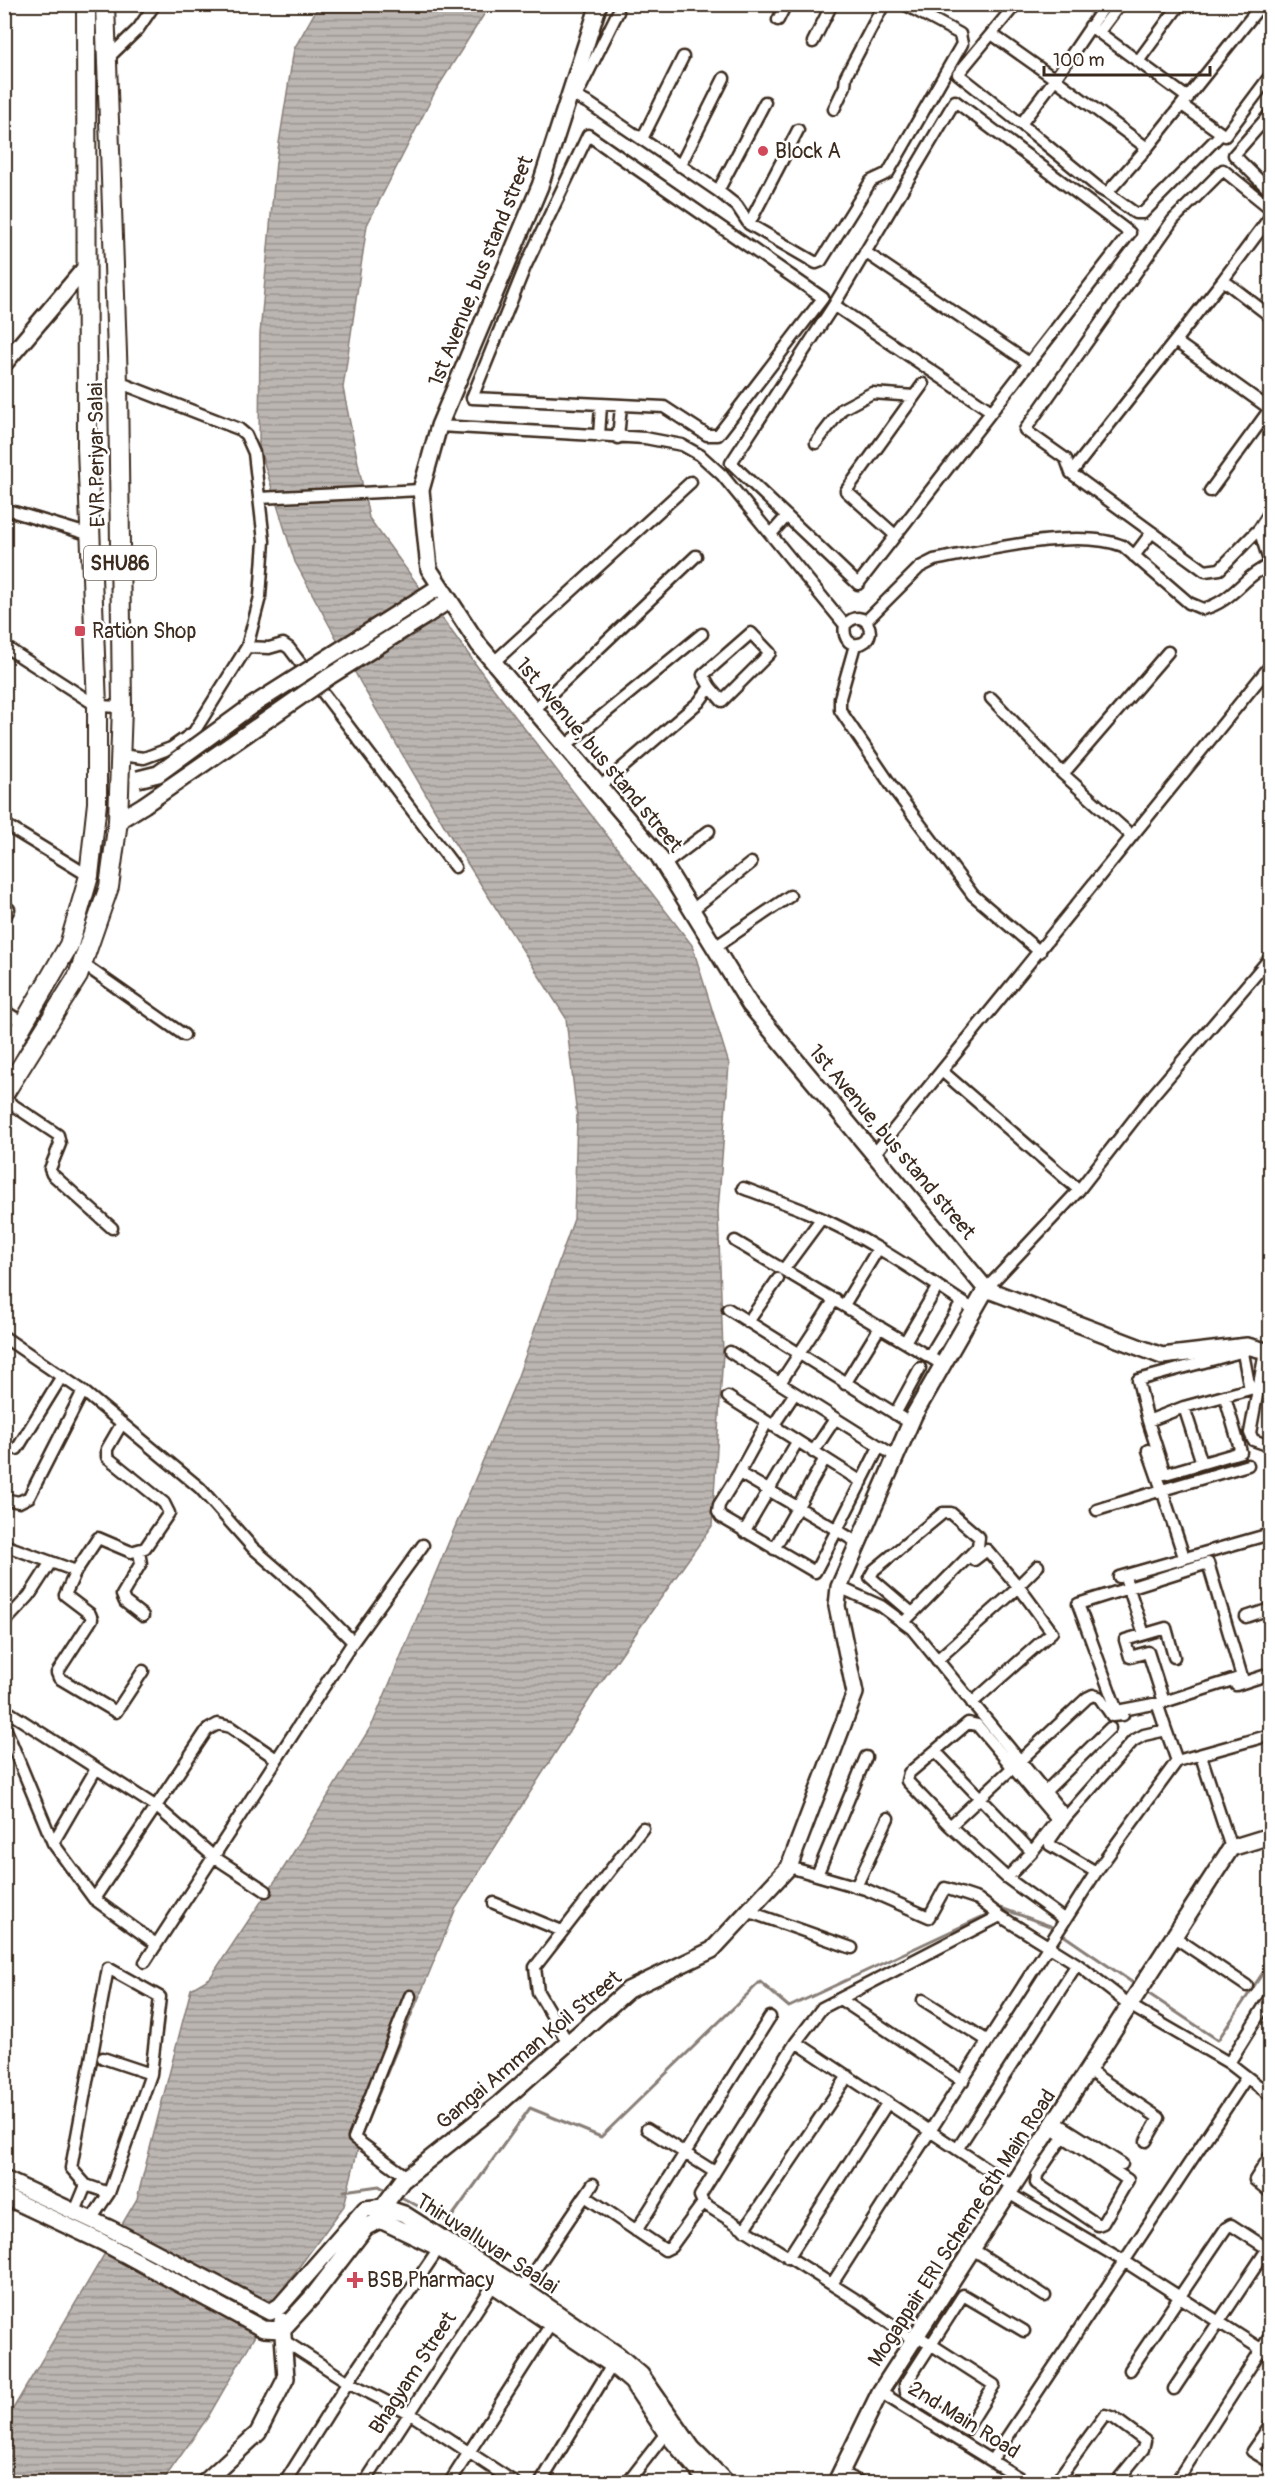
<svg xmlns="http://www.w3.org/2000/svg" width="1275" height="2487" viewBox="0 0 1275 2487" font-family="Pangolin,sans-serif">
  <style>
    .water { fill: url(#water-rules); stroke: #887e77; stroke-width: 1.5 }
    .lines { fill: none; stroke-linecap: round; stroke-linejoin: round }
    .stream { stroke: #887e77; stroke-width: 3 }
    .street-casing { stroke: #3b2a1e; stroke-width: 15 }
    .secondary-casing { stroke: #3b2a1e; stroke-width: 20 }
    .primary-casing { stroke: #3b2a1e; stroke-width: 22 }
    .street { stroke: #fff; stroke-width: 10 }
    .secondary { stroke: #fff; stroke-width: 15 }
    .primary { stroke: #fff; stroke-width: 18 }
    .secondary-bridge-casing { stroke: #3b2a1e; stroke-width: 20; stroke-linecap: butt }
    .secondary-bridge { stroke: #fff; stroke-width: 15 }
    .poi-dot { fill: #d1495b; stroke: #fff; stroke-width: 2 }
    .labels { text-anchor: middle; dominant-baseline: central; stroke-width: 5; stroke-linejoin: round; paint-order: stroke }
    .shield { fill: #fff; stroke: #766a62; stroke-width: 1.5 }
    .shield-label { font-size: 20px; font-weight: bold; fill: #3b2a1e }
    .poi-label { font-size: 21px; fill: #3b2a1e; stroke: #fff; text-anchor: start }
    .street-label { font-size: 21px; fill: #3b2a1e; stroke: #fff }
  </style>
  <defs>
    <pattern id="water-rules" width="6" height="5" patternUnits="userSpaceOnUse" patternTransform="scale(1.5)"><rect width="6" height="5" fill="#bcb6b3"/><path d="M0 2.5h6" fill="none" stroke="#9a9491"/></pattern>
  </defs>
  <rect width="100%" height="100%" fill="#fff"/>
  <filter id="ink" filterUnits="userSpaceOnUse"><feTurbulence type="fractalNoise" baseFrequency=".0167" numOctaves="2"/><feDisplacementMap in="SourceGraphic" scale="12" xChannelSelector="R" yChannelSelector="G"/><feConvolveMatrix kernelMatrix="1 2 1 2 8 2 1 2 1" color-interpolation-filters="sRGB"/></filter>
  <g filter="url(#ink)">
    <!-- water -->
    <path class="water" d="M 319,5 L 490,5 L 436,90 L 367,225 L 343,388 L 369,518 L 493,688 L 692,945 L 729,1064 L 718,1211 L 723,1353 L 712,1526 L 595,1691 L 456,1908 L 360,2140 L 344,2206 L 279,2294 L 208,2417 L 162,2482 L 5,2482 L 4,2424 L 137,2199 L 191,1989 L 210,1978 L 285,1866 L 373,1723 L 517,1379 L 574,1219 L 577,1117 L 566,1018 L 455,844 L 364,689 L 295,562 L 259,447 L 260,334 L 276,162 L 294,49 Z"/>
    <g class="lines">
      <!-- stream -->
      <path class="stream" d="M 996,1910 L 1001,1908 L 1050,1926 L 1136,1985
        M 1143,1990 L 1218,2040 L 1270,1962
        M 344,2191 L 379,2186 L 387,2191
        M 399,2196 L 448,2222 L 530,2108 L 601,2137 L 760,1982 L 789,2007 L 990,1913"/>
      <!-- street casing -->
      <g class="street-casing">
        <path id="street" d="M 1016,4 L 958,74 L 1021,124
          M 1106,4 L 1055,79 L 1147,148 L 1262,4
          M 778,20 L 786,4
          M 1090,26 L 1188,98
          M 1099,32 L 1120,4
          M 993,35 L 1055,79 L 1021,124 L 1100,189 L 1107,193 L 1147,148
          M 813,42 L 832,4
          M 108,58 L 138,29 L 155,4
          M 1139,60 L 1180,4
          M 570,94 L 590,104 L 718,191 L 737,206 L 749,224 L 816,263 L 821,261 L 871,181 L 888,173 L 962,44 L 960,34 L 904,4
          M 576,97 L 618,12
          M 955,101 L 1130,233 L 858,584 L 731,463 L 834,305 Z
          M 1182,105 L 1225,136 L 1270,76
          M 834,109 L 845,86 L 846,76 L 884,4
          M 1270,114 L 1234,155 L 1270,191
          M 588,135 L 823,298 L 718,435 L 707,435 L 664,407 L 472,398 L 525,267 Z
          M 642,139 L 683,57
          M 680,166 L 724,78
          M 718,191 L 765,102
          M 1107,193 L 1135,213 L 1143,213 L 1221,134
          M 1270,208 L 1223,170 L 1173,220 L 1025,430 L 1066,459 L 1071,473 L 1205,571 L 1220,569 L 1259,529 L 1270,512
          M 1270,217 L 1223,280 L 1270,316
          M 749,224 L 798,130
          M 865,252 L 1029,363
          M 834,305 L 991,411
          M 1175,341 L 1270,409 L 1210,491
          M 118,382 L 239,429 L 246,435 L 254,453 L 264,541 L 260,597 L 247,647 L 194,732 L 171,748 L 144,758 L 120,755
          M 439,426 L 645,438 L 682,445 L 700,455 L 722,475 L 845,625 C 843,635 847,646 859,644 C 881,640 866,603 845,625
          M 599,436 L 601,405
          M 618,438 L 621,406
          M 816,443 L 842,409 L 872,393 L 914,396
          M 1071,473 L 1223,280
          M 259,498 L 421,490
          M 4,509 L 91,535
          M 1259,529 L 1270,564
          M 771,534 L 787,516
          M 895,535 L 846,491 L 923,384
          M 1134,556 L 1152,532
          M 866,621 L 920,567 L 934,560 C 983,551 1078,527 1123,546 L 1189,603 L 1203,609 C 1234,601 1244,575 1270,565
          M 855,645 L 840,698 L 840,710 L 893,788 L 973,895 L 1040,952
          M 4,646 L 97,706 L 122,707
          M 247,647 L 269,648 L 283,644 L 289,648 L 455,867
          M 494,662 L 691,482
          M 991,698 L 1063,774 L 1132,836
          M 534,710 L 696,556
          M 565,746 L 702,634
          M 1063,774 L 1168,652
          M 601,786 L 699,702 L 710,687 L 703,675 L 751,633 L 770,653 L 722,701 L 710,687
          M 4,824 L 89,876
          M 664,865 L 709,831
          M 692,910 L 751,863
          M 4,918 L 9,909
          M 715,947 L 790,896
          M 83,964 L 184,1035
          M 4,1011 L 25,1024
          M 943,1072 L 1079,1190
          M 4,1099 L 58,1135 L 60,1144 L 50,1169 L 52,1174 L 112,1228
          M 875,1153 L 1270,666
          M 743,1188 C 764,1196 786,1203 807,1212 C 867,1237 921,1275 974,1310
          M 735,1241 L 943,1365
          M 784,1269 L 821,1219
          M 986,1289 L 1079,1190 L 1153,1095 L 1270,958
          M 844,1305 L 878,1249
          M 728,1309 L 910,1423
          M 748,1322 L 778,1279
          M 4,1337 L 83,1391 L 200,1488 L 253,1548 L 306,1594 L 353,1642
          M 905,1342 L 938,1286
          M 730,1352 L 895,1456
          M 1265,1352 L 1250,1433 L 1253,1440 L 1270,1446
          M 1237,1353 L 1138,1380 L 1148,1421 L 1184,1407 L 1250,1389 L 1242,1348
          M 929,1357 L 962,1302
          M 780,1383 L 835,1299
          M 845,1384 L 880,1327
          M 728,1397 L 862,1482
          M 1184,1407 L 1202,1463
          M 895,1414 L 920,1368
          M 1148,1421 L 1165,1474 L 1241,1452 L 1225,1397
          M 773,1426 L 795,1393
          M 17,1449 L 62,1376
          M 813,1452 L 835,1419
          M 739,1473 L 767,1422
          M 4,1499 L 19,1502 L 29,1497 L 83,1391
          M 1097,1510 L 1162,1490 L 1148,1450
          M 744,1532 L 797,1442
          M 858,1543 L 837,1530 L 815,1572 L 721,1517 L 718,1512 L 719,1505 L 739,1473 L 837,1530 L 879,1447
          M 4,1545 L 76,1571 L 98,1538 L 131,1552 L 145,1548 L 169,1513 L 164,1503 L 107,1457 L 107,1449 L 122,1423
          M 774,1549 L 824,1460
          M 139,1552 L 141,1563 L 122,1595 L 125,1602 L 143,1616
          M 1184,1557 L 1162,1490 L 1248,1465
          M 974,1560 L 987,1550 L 1018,1586 L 1038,1566
          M 1208,1563 L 1242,1677 L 1164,1702 L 1117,1711 L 1078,1604 Z
          M 76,1571 L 65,1595 L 90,1614 L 92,1619 L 57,1673 L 59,1678 L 116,1712 L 143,1671
          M 1119,1577 L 1270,1534
          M 1126,1580 L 1144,1634
          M 839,1587 L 881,1606 L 912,1629 L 1066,1817 L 1050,1840 L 1050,1845 L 1096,1872
          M 1246,1617 L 1270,1609
          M 904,1622 L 978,1547 L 979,1537 L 951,1513 L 943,1513 L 874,1570 L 870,1577 L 912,1613
          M 4,1623 L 29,1596 L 51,1562
          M 937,1660 L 1019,1587 L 1052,1632 L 972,1703
          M 1236,1685 L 1270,1674
          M 1164,1702 L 1148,1652 L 1130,1657 L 1125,1640 L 1166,1628 L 1174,1657
          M 4,1709 L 158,1808 L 214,1857 L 266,1891
          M 1159,1709 L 1166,1730
          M 968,1723 L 977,1725 L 1057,1820 L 1032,1852 L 1007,1878 L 950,1826 L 907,1781 L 909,1773 Z
          M 4,1725 L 53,1843 L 94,1899 L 156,1944
          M 935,1751 L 1032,1852
          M 1201,1756 L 1231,1848
          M 1045,1792 L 1110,1728
          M 1066,1817 L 1133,1741 L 1144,1735 L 1166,1730 L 1177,1761
          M 950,1826 L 1087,1698 L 1093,1695 L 1099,1697 L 1112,1716 L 1123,1715
          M 53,1843 L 96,1769
          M 789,1867 L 865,1889 L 929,1917 L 945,1888 L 978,1899 L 1000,1916
          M 817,1875 L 866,1757
          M 1007,1878 L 1065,1920
          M 856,1887 L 888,1818
          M 94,1899 L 207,1730 L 218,1724 L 230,1727 L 275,1758
          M 494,1903 L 562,1931
          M 747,1911 L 852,1948
          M 1176,1938 L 1247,1986
          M 145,1962 L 353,1642 L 423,1545
          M 840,1999 L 963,2081
          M 923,2000 L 988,2041
          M 796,2042 L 1014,2187
          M 568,2043 L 538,1992 L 535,1967 L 643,1828
          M 103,2058 L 151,2074
          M 1229,2063 L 1270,1997
          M 1089,2071 L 1159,2118 L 1146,2141
          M 1056,2122 L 1122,2164
          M 647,2129 L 713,2171
          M 1052,2129 L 1128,2180 L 1103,2223 L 1098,2225 L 1036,2183 L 1037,2175 L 1063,2137
          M 958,2148 L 1077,1964
          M 1270,2156 L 1255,2180 L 1270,2192
          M 407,2177 L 354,2138 L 410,1996
          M 86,2185 L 109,2193
          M 1010,2194 L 1124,2261 L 1270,2355
          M 585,2196 L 665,2250 L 671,2247 L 703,2203
          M 74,2214 L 86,2185 L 71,2168 L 108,1968 L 160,1997 L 151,2074 L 109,2193 L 90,2221
          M 744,2230 L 848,2076
          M 636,2231 L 770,2017
          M 974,2250 L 1045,2296
          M 788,2258 L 888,2102
          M 832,2284 L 1096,1872 L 1177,1761 L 1270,1735
          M 522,2289 L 593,2184
          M 918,2336 L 994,2385 L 966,2430 L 906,2392 L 905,2385 L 961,2298 L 963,2295 L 1024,2331
          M 283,2340 L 348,2382 L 409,2413 L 514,2482
          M 915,2341 L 858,2301 L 703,2203 L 700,2196 L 796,2042 L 822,2008 L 1000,1916 L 1077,1964 L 1131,2006 L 1229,2063 L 1270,2095
          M 1130,2370 L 1226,2228 L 1231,2225 L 1265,2247 L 1266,2251 L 1174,2389
          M 880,2392 L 1026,2482
          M 1270,2425 L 1252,2451 L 1270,2462
          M 992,2460 L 1246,2078
          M 841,2473 L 860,2482
          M 285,2482 L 348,2382 L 439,2248
          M 365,2482 L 493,2285
          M 450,2482 L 551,2324
          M 541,2482 L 615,2360
          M 628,2482 L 666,2433
          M 1056,2482 L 1105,2415 L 1114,2418 L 1145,2441 L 1143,2449 L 1116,2482
          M 1176,2482 L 1270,2336"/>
      </g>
      <!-- secondary casing -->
      <g class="secondary-casing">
        <path id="secondary" d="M 599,4 L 540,186 L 439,426 L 421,490 L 429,569 L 479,645 L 658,855 L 750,1005 L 986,1289 L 1162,1356 L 1247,1346 L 1270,1352
          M 4,364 L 85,268
          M 417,601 L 439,587
          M 427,615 L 448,601
          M 118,821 L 144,805
          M 4,2179 L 111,2229 L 270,2312 L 280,2306 L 365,2209 L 383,2207 L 404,2214 L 522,2289 L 618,2355 L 641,2375 L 692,2448 L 726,2482
          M 4,2196 L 102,2242 L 263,2329 L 282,2330 L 313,2296 L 366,2227 L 380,2220
          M 380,2220 L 383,2207 L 402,2181 L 499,2104 L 628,1990 L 712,1950 L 789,1867 L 855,1693 L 837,1606 L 839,1587 L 914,1415 L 986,1289
          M 380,2220 L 439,2248 L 612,2365 L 632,2382 L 666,2433 L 708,2482
          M 205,2482 L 258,2433 L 286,2378 L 282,2321
          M 836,2482 L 880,2392 L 1231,1848 L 1270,1836"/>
      </g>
      <!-- primary casing -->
      <g class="primary-casing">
        <path id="primary" d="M 4,1057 L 69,945 L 89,876 L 97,803 L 97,706 L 87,448 L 86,4
          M 4,1094 L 78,976 L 109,887 L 118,821 L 122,707 L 118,382 L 105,4"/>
      </g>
      <!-- street -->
      <use href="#street" class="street"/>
      <!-- secondary -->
      <use href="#secondary" class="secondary"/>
      <!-- primary -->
      <use href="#primary" class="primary"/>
      <!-- secondary-bridge casing -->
      <g class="secondary-bridge-casing">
        <path id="secondary-bridge" d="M 138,779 L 158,774 L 250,707 L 417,601
          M 144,805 L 330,676 L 427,615"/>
      </g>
      <!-- secondary-bridge -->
      <use href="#secondary-bridge" class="secondary-bridge"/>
    </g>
  </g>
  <!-- markers -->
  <g class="poi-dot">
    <circle cx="763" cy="151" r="6"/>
    <rect x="74" y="625" width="12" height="12" rx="3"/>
    <path d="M352 2271h6v6h6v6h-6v6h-6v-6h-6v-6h6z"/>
  </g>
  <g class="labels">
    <!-- shield labels -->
    <rect class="shield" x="84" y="546" width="72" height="34" rx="4.5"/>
    <g class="shield-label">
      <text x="120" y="563">SHU86</text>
    </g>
    <!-- poi labels -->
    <g class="poi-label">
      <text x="775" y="151">Block A</text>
      <text x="92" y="631">Ration Shop</text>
      <text x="367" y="2280">BSB Pharmacy</text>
    </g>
    <!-- street labels -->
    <g class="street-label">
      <text transform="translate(481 271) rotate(-68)">1st Avenue, bus stand street</text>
      <text transform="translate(97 455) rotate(-91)">EVR Periyar Salai</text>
      <text transform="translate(599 755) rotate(50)">1st Avenue, bus stand street</text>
      <text transform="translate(892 1142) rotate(50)">1st Avenue, bus stand street</text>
      <text transform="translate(529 2050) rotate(-40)">Gangai Amman Koil Street</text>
      <text transform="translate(962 2228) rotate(-57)">Mogappair ERI Scheme 6th Main Road</text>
      <text transform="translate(487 2244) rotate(33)">Thiruvalluvar Saalai</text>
      <text transform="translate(413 2373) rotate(-57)">Bhagyam Street</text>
      <text transform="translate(964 2420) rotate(32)">2nd Main Road</text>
    </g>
  </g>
  <!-- margin -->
  <rect width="1275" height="2487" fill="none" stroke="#fff" stroke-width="24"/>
  <rect x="12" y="12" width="1251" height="2463" fill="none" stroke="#3b2a1e" stroke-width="2" filter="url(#ink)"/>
  <!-- scale -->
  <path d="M1044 66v9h166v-9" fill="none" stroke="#3b2a1e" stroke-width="3"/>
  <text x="1053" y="66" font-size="18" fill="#3b2a1e" stroke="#ffffff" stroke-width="4.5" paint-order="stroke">100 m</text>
</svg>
